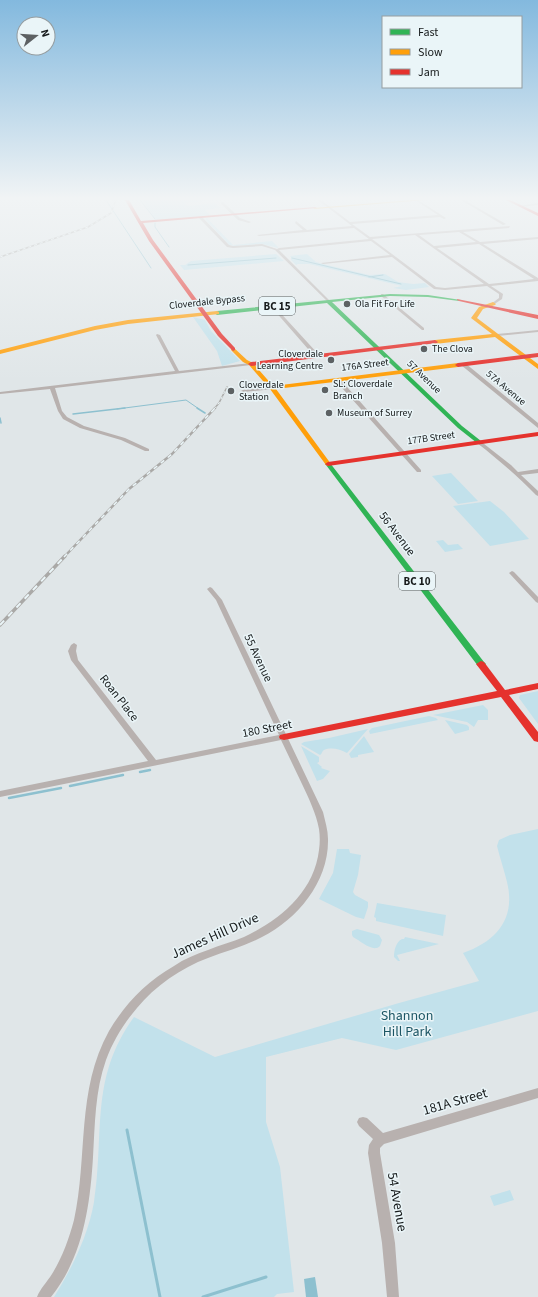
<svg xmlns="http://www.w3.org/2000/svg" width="538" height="1297" viewBox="0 0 538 1297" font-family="'Source Sans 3',sans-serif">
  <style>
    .green { fill: #c2e1eb }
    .water { fill: #8dc0cf }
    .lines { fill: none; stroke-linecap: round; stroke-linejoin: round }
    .stream-far3 { stroke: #8dc0cf; stroke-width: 1 }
    .stream-far2 { stroke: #8dc0cf; stroke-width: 1.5 }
    .stream-far1 { stroke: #8dc0cf; stroke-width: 2.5 }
    .stream { stroke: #8dc0cf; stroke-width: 3 }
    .street { fill: #b8b1af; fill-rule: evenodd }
    .fast { fill: #30b455; fill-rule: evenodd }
    .slow { fill: #ff9f0a; fill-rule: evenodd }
    .jam { fill: #e5322d; fill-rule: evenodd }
    .rail-far2-casing { stroke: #aaa9a7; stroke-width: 1.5 }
    .rail-far1-casing { stroke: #aaa9a7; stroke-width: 2.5 }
    .rail-casing { stroke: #aaa9a7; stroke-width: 3.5 }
    .rail-far2 { stroke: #eaf5f8; stroke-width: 1; stroke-dasharray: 3; stroke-linecap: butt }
    .rail-far1 { stroke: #eaf5f8; stroke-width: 1.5; stroke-dasharray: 4.5; stroke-linecap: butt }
    .rail { stroke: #eaf5f8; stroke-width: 2; stroke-dasharray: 6; stroke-linecap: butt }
    .poi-dot { fill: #5d6163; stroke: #eaf5f8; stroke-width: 1.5 }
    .labels { text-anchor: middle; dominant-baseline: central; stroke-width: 3; stroke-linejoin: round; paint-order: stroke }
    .far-street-label { font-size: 10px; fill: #161a1b; stroke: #eaf5f8 }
    .far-poi-label { font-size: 10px; fill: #161a1b; stroke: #eaf5f8; text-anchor: start }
    .shield { fill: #eaf5f8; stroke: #565c5d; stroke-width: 1 }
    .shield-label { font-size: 11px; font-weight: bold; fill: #161a1b }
    .street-label { font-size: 12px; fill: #161a1b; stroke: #eaf5f8 }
    .near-street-label { font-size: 14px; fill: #161a1b; stroke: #eaf5f8 }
    .near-park-label { font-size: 14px; fill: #1b5564; stroke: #eaf5f8 }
  </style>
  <rect width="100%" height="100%" fill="#e0e6e8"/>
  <!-- green -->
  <path class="green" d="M 142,200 L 214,200 L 185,203 L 188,206 L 215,203 L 220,208 L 205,210 L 211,216 L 156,220 Z
    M 207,218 L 233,245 L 272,241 L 279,248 L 261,244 L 236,246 L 229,245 L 205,219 Z
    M 276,254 L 284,261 L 184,270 L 180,265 L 185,265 L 191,261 Z
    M 307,254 L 316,262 L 327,265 L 369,275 L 385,274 L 398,282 L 413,284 L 425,283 L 429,287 L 406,290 L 393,288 L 402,286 L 309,264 L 298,264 L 296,265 L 291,260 L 291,257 L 290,256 Z
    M 193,317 L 205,320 L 211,331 L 240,361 L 222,366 L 217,351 Z
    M 451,473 L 478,501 L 458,504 L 432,476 Z
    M 490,501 L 504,512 L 529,539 L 490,546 L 453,506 Z
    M 443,540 L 448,545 L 458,544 L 463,549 L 445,552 L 436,541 Z
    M 538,691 L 538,724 L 519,698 L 520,695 Z
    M 483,705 L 488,710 L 488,720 L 478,720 L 474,727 L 467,722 L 433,715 Z
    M 429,716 L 436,718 L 438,720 L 370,734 L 369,731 L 372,728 Z
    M 445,720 L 467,725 L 469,727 L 469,730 L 455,734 Z
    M 368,729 L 347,753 C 340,749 331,747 324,750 C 322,751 322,754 320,755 L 301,744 L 304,742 L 329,738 Z
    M 364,736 L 374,752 L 358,755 L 358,757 L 351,758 L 349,754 Z
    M 301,746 L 319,757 L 319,762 L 317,763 L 322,767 L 321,768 L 330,771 L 323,779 L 317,781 Z
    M 538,829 L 538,1011 L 396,1050 L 342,1038 L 266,1057 L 266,1122 L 280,1167 L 294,1292 L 277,1294 L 274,1297 L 54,1297 C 72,1268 88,1236 94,1202 C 105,1133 89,1079 134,1017 L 215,1057 L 399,1003 L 479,981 L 463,953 C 497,941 516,918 507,882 C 504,870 500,858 497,846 L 499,840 L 510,835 Z
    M 337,849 L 349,849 L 350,853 L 361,855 L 358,875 L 353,892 L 355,895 L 368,902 L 368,907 L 364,919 L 356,917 L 319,899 L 333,873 Z
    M 377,903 L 446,915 L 443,936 L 376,921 L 376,918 L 374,917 Z
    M 357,929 L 379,935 L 382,940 L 380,946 C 373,953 361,941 353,937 L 352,935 L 352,931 Z
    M 405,937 L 439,944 L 397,955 L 400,961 L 398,961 L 394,957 C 394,950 396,942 402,939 L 404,939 Z
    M 510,1190 L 514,1200 L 494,1206 L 490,1196 Z"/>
  <!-- water -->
  <path class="water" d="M 315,1277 L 318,1297 L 306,1297 L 304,1279 Z"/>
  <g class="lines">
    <!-- stream-far3 -->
    <path class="stream-far3" d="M 106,200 L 151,268
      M 140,200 L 155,219
      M 155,223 L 155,227 L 169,247
      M 292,258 L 401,284
      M 188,265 L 276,258
      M 369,277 L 383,275
      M 117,409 L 186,400 L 199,409"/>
    <!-- stream-far2 -->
    <path class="stream-far2" d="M 197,408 L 205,413
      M 73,414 L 125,408
      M 0,418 L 1,423"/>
    <!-- stream-far1 -->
    <path class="stream-far1" d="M 140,772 L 150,770
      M 70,786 L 123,775
      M 9,798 L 61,788"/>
    <!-- stream -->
    <path class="stream" d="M 127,1130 L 160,1297
      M 203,1297 L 266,1277"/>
    <!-- street -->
    <path class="street" d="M 318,200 L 321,200 L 350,222 L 438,215 L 415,200 L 418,200 L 446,218 L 444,219 L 440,217 L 352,224 L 370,237 L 510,226 L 509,228 L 463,232 L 480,242 L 538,237 L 538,239 L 483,244 L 538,278 L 538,281 L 491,286 L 503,294 L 502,299 L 493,305 L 491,304 L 499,298 L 499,294 L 487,286 L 445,290 L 434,289 L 392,257 L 323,264 L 321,263 L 390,255 L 371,241 L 279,250 L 330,301 L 328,302 L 275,250 L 262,246 L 233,248 L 227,247 L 199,218 L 202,217 L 229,245 L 233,246 L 262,244 L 277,249 L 279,248 L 369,239 L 354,228 L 259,236 L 257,235 L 303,230 L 295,223 L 296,221 L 307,230 L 352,226 ZM 459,232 L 476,242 L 434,246 L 419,235 ZM 415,235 L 484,284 L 445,288 L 436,287 L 372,239 ZM 479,244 L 534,279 L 489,284 L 437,248 Z
      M 461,200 L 464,200 L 506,224 L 503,225 Z
      M 221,202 L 223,202 L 240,218 L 251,222 L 249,223 L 238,220 L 221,204 Z
      M 538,203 L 538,205 L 521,207 L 519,206 Z
      M 381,294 L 383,294 L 424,328 L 424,330 L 422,330 L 381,296 Z
      M 274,308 L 276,308 L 319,355 L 319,357 L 315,357 L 274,310 Z
      M 538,330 L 538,332 L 497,336 L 495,335 L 497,334 Z
      M 157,334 L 160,335 L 179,371 L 251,363 L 253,364 L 251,365 L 55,388 L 62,411 L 67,417 L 84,426 L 125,438 L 149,449 L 149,451 L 145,451 L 121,440 L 80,428 L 63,419 L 58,411 L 50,389 L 0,394 L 0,392 L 175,371 L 156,335 Z
      M 461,363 L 465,363 L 538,423 L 538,428 L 461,365 Z
      M 335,378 L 339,378 L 421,470 L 421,472 L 417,472 L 335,380 Z
      M 272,387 L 274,388 L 274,389 L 243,392 L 241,391 L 243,390 Z
      M 479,440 L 511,465 L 518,472 L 538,469 L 538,473 L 521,475 L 538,491 L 538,496 L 536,495 C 517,476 499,460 477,443 L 476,442 Z
      M 512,571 L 514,572 L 538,597 L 538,603 L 536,602 L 510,574 L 509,573 Z
      M 210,587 L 212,588 L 222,600 L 323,812 C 325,821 328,830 328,839 C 329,881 298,919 262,937 C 245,946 226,951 208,958 C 181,968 155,986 137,1008 C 124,1023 113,1041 106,1060 C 95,1091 95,1124 93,1157 C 90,1206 83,1257 51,1297 L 37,1297 C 40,1289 47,1282 52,1274 C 62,1258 69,1239 74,1220 C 88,1157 76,1090 109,1031 C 125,1004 146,982 174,966 C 184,959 196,954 208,950 C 220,945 232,942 244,937 C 280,920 314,892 319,850 C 320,843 320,836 319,829 C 316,813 309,799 302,784 C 295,769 288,755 281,740 L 0,797 L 0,791 L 148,761 L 71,660 L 68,651 L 71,645 L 74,643 L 77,645 L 76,651 L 78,660 L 156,760 L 279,735 L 216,600 L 207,589 Z
      M 538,1088 L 538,1098 L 384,1144 L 380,1148 L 380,1153 L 395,1243 L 399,1297 L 387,1297 L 382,1243 L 368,1153 L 369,1145 L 373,1139 L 359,1126 L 357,1122 L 359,1118 L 363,1117 L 367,1118 L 383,1133 Z"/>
    <!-- fast -->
    <path class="fast" d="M 390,294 L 428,295 L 461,300 L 459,301 L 428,297 L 390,296 L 332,302 L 462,426 L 481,441 L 481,443 L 477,443 L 458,428 L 327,303 L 217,315 L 214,313 L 217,311 Z
      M 328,462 L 330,463 L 484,662 L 486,664 L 484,666 L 478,666 L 326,465 L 325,464 Z"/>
    <!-- slow -->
    <path class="slow" d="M 412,200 L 426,200 L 315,209 L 313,208 Z
      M 493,302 L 496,304 L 495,305 L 483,309 L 477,318 L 538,364 L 538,369 L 495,337 L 435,344 L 432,342 L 435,340 L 492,334 L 471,318 L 479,307 Z
      M 217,311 L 219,312 L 219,314 L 128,324 L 95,330 L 0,354 L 0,350 L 95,326 L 128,320 Z
      M 233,347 L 247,360 L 253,363 L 273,386 L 458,363 L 461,365 L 458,367 L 276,389 L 331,464 L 328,466 L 326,465 L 270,389 L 249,365 L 243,362 L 231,350 L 231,348 Z"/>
    <!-- jam -->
    <path class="jam" d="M 125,200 L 129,200 L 141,221 L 315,207 L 317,208 L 143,223 L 153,240 L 222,334 L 235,348 L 235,350 L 233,351 L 218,336 L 149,241 Z
      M 506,200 L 510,200 L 538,213 L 538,216 Z
      M 457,299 L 538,315 L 538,319 L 459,301 L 457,300 Z
      M 435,340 L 438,342 L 437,343 L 251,366 L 248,364 L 251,362 Z
      M 538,353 L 538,357 L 458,367 L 455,365 L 458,363 Z
      M 538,432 L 538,436 L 328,466 L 325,464 L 328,462 Z
      M 481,661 L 484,662 L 505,690 L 538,683 L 538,689 L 509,695 L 538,732 L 538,742 L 534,741 L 501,697 L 284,740 L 280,739 L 279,737 L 280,735 L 284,734 L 497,691 L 476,664 Z"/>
    <!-- rail-far2 casing -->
    <g class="rail-far2-casing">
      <path id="rail-far2" d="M 0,257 L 88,227 L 111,213 L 116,200
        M 214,409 L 219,403 L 227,387"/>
    </g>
    <!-- rail-far1 casing -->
    <g class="rail-far1-casing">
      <path id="rail-far1" d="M 64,557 L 129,489 L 172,454 L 215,408"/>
    </g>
    <!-- rail casing -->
    <g class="rail-casing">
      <path id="rail" d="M 0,625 L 65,556"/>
    </g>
    <!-- rail-far2 -->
    <use href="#rail-far2" class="rail-far2"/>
    <!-- rail-far1 -->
    <use href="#rail-far1" class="rail-far1"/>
    <!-- rail -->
    <use href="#rail" class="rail"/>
  </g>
  <!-- sky -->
  <linearGradient id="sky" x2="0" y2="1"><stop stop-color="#83b9de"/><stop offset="0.52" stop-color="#f1f4f5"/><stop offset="1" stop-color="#f1f4f5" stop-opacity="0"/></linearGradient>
  <rect width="538" height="381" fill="url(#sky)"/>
  <!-- markers -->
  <g class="poi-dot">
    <circle cx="347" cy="304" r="4"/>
    <circle cx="424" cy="349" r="4"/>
    <circle cx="331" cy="360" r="4"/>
    <circle cx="325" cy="390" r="4"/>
    <circle cx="231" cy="391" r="4"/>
    <circle cx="329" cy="413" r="4"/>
  </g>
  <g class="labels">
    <!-- far-street labels -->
    <g class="far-street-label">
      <text transform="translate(207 302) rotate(-6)">Cloverdale Bypass</text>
      <text transform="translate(365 365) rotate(-7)">176A Street</text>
      <text transform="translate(424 377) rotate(44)">57 Avenue</text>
      <text transform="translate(506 388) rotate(40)">57A Avenue</text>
      <text transform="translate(431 438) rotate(-8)">177B Street</text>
    </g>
    <!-- far-poi labels -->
    <g class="far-poi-label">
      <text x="355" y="304">Ola Fit For Life</text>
      <text x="432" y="349">The Clova</text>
      <text x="323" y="354" text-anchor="end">Cloverdale<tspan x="323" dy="12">Learning Centre</tspan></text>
      <text x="333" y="384">SL: Cloverdale<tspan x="333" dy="12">Branch</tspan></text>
      <text x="239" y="385">Cloverdale<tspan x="239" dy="12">Station</tspan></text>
      <text x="337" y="413">Museum of Surrey</text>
    </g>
    <!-- shield labels -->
    <g class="shield">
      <rect x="259" y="297" width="36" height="18" rx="3"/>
      <rect x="399" y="572" width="36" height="18" rx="3"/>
    </g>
    <g class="shield-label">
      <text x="277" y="306">BC 15</text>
      <text x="417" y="581">BC 10</text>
    </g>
    <!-- street labels -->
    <g class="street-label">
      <text transform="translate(397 534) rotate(53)">56 Avenue</text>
      <text transform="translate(258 658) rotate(65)">55 Avenue</text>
      <text transform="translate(119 698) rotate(52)">Roan Place</text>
      <text transform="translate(267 729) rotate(-11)">180 Street</text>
    </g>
    <!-- near-street labels -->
    <g class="near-street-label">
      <text transform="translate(215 936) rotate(-24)">James Hill Drive</text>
      <text transform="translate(455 1102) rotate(-16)">181A Street</text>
      <text transform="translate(397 1202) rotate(80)">54 Avenue</text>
    </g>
    <!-- near-park labels -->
    <g class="near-park-label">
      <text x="407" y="1016">Shannon<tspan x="407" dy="16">Hill Park</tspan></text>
    </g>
  </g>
  <!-- legend -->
  <rect x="382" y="16" width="140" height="72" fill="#eaf5f8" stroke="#959da0"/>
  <rect x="390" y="29" width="20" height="6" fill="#30b455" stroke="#959da0"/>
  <text x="418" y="36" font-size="12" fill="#161a1b">Fast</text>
  <rect x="390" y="49" width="20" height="6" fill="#ff9f0a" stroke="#959da0"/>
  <text x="418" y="56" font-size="12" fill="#161a1b">Slow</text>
  <rect x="390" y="69" width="20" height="6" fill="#e5322d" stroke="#959da0"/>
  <text x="418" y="76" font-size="12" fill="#161a1b">Jam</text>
  <!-- north arrow -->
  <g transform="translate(36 36) rotate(73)"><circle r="19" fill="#eaf5f8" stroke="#959da0"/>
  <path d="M0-3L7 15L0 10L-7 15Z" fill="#5d6163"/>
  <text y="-6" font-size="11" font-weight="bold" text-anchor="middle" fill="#161a1b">N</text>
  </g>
</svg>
